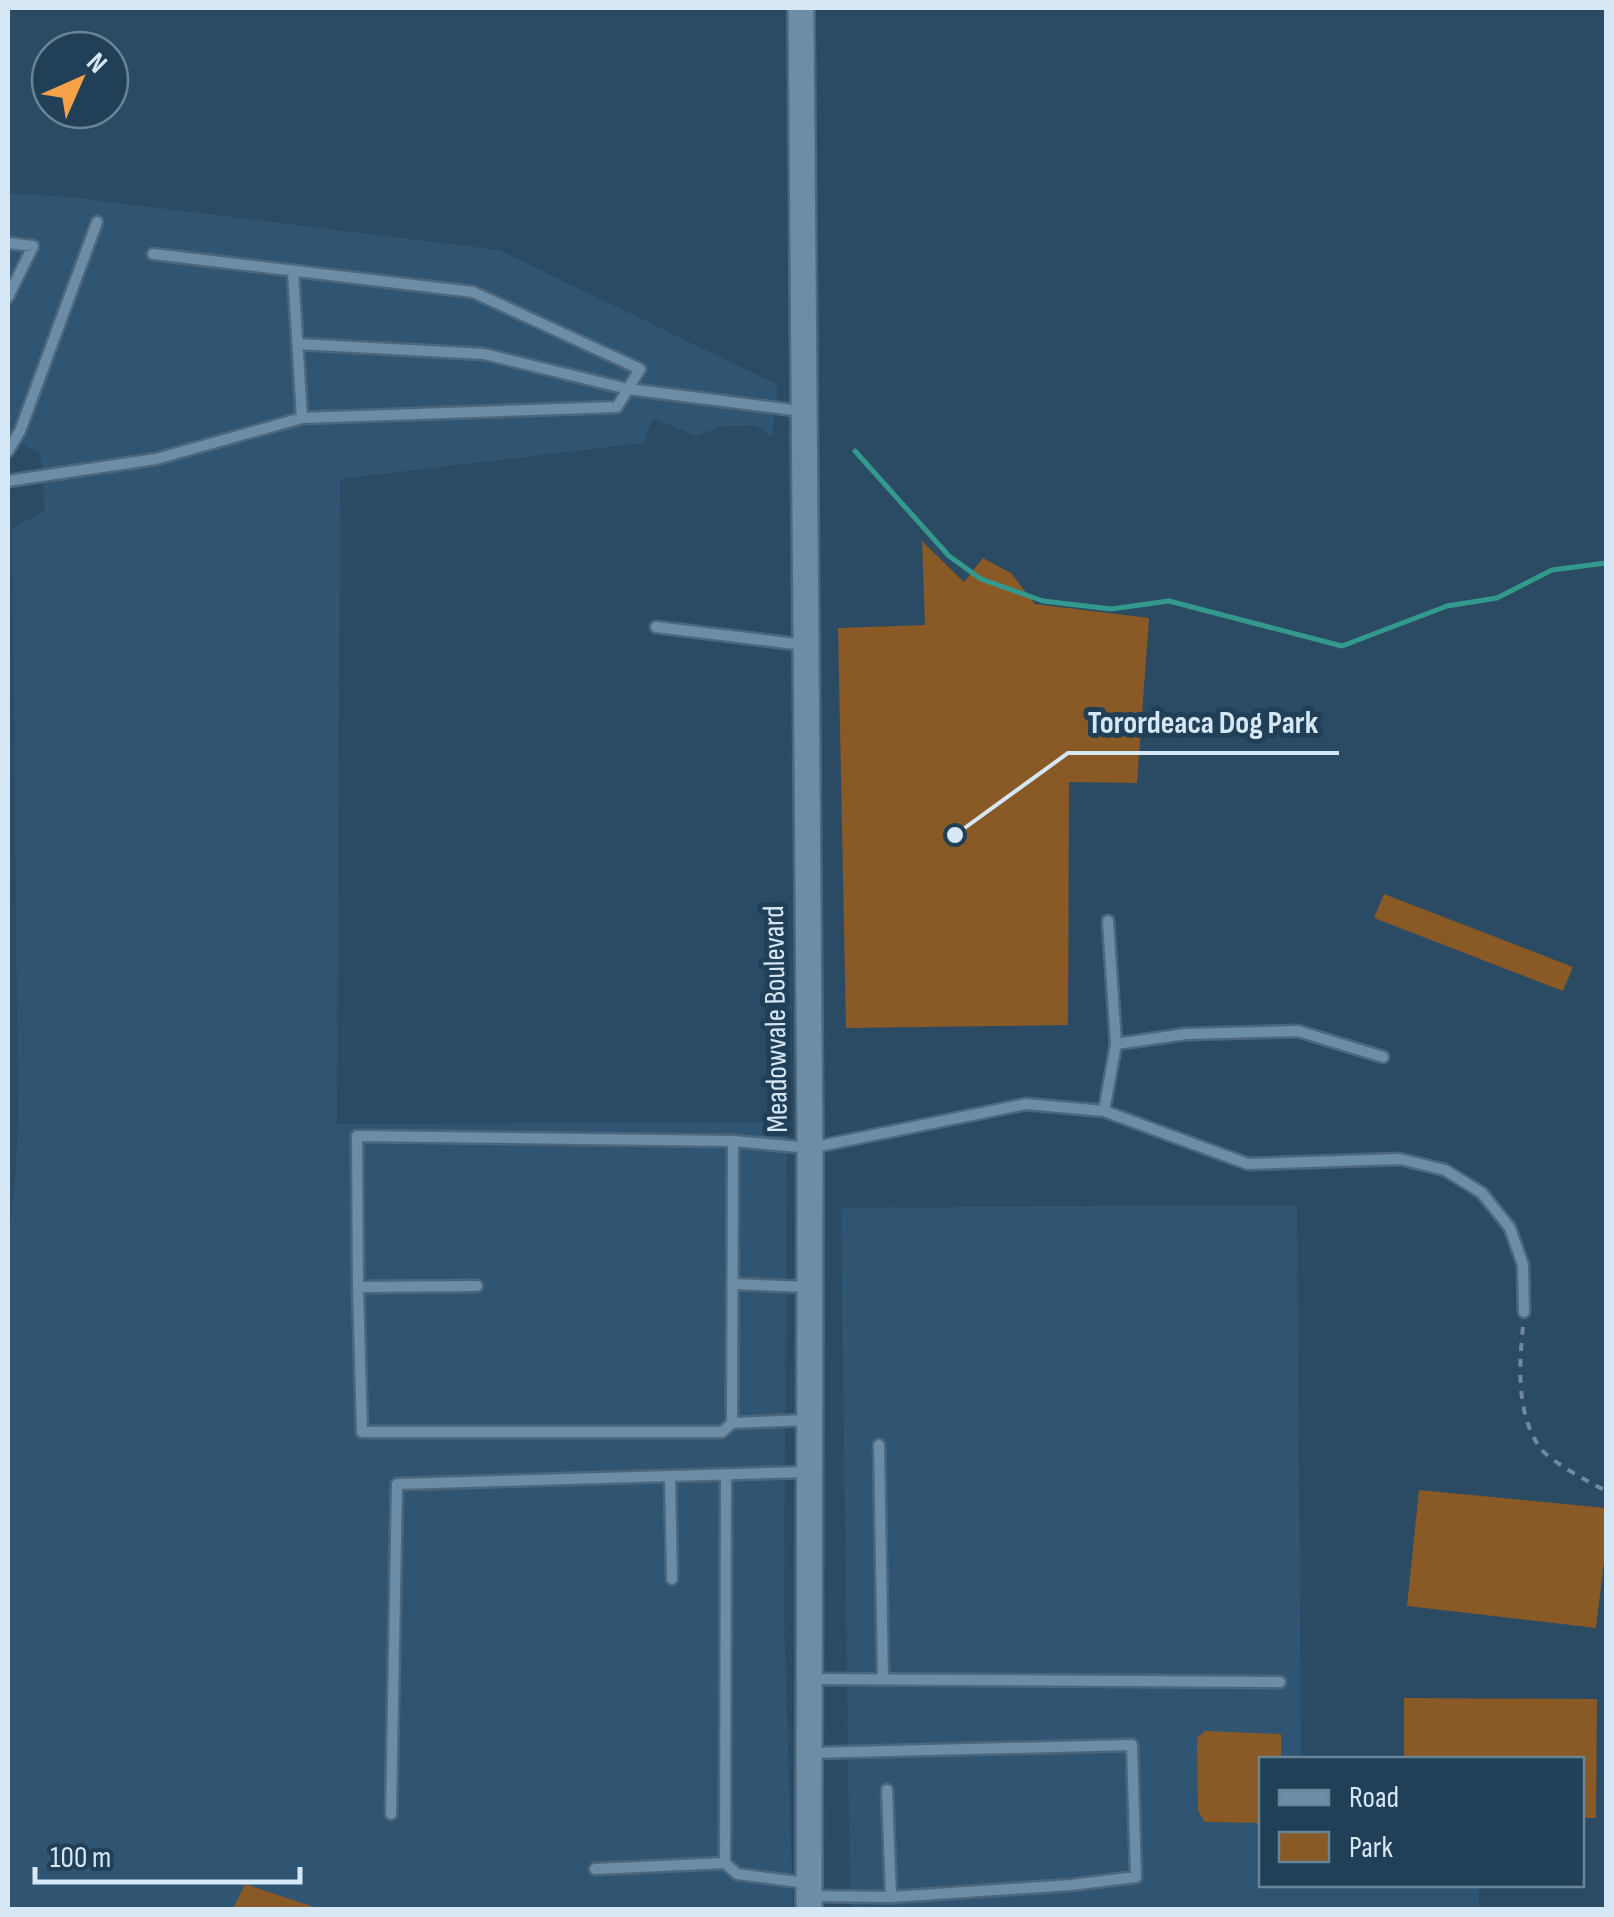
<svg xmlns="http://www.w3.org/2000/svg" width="1614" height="1917" viewBox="0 0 1614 1917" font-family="'Sofia Sans Condensed',sans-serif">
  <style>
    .built { fill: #305573 }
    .green { fill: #895926 }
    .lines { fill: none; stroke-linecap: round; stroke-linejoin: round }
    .stream { stroke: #33998d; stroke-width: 5 }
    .service-casing { stroke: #4c677c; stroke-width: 15 }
    .secondary-casing { stroke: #4c677c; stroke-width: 30 }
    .path { stroke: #70899e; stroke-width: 4; stroke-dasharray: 8 8; stroke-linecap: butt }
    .service { stroke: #6c8da8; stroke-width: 10 }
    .secondary { stroke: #6c8da8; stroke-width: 25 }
    .labels { text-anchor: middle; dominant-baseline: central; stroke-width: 10; stroke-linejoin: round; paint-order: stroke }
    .street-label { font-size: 30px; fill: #d6e7f6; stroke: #214057 }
    .leader { fill: none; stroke: #d6e7f6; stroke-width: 4 }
    .callout-dot { fill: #d6e7f6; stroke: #214057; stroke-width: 4 }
    .callout-label { font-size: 32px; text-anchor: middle; font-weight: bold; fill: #d6e7f6; stroke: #214057; stroke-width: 10; stroke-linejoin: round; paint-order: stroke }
  </style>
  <rect width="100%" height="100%" fill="#2b4a63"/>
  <!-- built -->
  <path class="built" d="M 8,193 L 69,197 L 499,250 L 778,385 L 772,437 L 756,425 L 722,426 L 696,436 L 653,418 L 643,443 L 340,479 L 337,1124 L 787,1122 L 784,1616 L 793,1909 L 320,1910 L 246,1884 L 233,1909 L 8,1909 L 8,1237 L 15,1184 L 18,1118 L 12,528 L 45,511 L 40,453 L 8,438 Z
    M 1297,1205 L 1301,1759 L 1262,1760 L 1262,1884 L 1479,1885 L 1479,1909 L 850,1909 L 841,1208 Z"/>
  <!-- green -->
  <path class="green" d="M 922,541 L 964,582 L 983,558 L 1011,573 L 1035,604 L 1149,618 L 1137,783 L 1069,782 L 1068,1025 L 846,1028 L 838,628 L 925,625 Z
    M 1384,894 L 1573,967 L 1563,991 L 1374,918 Z
    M 1419,1490 L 1606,1508 L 1606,1544 L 1596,1628 L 1407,1606 Z
    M 1404,1698 L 1597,1699 L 1596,1818 L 1582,1818 L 1582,1760 L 1404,1759 Z
    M 1205,1731 L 1281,1734 L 1281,1759 L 1262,1760 L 1261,1823 L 1205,1822 L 1198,1811 L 1197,1738 Z
    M 245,1884 L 320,1909 L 233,1909 Z"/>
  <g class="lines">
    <!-- stream -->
    <path class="stream" d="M 855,451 L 949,556 L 981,579 L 1043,601 L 1111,609 L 1169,601 L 1342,646 L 1447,606 L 1497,598 L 1552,570 L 1606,563"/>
    <!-- service casing -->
    <g class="service-casing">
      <path id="service" d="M 8,243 L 33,246 L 8,297
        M 293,272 L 302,418
        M 298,344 L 484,354 L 628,389 L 801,411
        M 8,451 L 20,431 L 97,222
        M 8,481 L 156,459 L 302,418 L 617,407 L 640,369 L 473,292 L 153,254
        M 656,627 L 804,645
        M 1116,1044 L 1186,1034 L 1298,1031 L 1383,1057
        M 1104,1111 L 1116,1044 L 1108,921
        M 733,1141 L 732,1423 L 809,1420
        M 734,1284 L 808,1287
        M 477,1286 L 358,1287 L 357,1136 L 733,1141 L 810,1148 L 1026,1104 L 1104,1111 L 1248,1164 L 1400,1159 L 1445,1170 L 1482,1193 L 1510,1228 L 1523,1265 L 1524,1312
        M 358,1287 L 362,1432 L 722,1432 L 732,1423
        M 879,1445 L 883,1679
        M 726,1475 L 725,1863 L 737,1874 L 806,1883
        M 670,1476 L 672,1579
        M 810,1679 L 1280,1682
        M 810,1753 L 1132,1745 L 1136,1877 L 1071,1885 L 891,1897
        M 391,1814 L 397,1484 L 808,1472
        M 595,1869 L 725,1863
        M 809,1896 L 891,1897 L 887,1790"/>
    </g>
    <!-- secondary casing -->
    <g class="secondary-casing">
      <path id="secondary" d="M 801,8 L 810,1148 L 809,1910"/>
    </g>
    <!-- path -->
    <path class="path" d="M 1523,1327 C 1519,1364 1516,1416 1541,1449 C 1551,1462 1591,1483 1606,1491"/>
    <!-- service -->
    <use href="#service" class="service"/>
    <!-- secondary -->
    <use href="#secondary" class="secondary"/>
  </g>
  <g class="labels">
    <!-- street labels -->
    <g class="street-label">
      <text transform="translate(776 1019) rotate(-91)">Meadowvale Boulevard</text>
    </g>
  </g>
  <!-- callouts -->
  <path class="leader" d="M955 835L1068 753H1339"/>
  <circle class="callout-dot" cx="955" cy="835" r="10"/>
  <g class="callout-label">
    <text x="1203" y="733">Torordeaca Dog Park</text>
  </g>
  <!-- border -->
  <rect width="1614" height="1917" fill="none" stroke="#d6e7f6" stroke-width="20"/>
  <!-- legend -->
  <rect x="1259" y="1757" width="325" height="130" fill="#214057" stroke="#698397" stroke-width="2.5"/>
  <rect x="1279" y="1790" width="50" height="15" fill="#6c8da8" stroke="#698397" stroke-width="2.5"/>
  <text x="1349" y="1807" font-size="30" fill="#d6e7f6">Road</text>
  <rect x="1279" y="1832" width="50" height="30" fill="#895926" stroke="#698397" stroke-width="2.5"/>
  <text x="1349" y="1857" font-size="30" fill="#d6e7f6">Park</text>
  <!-- north arrow -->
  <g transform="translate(80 80) rotate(45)"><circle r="48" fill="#214057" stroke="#698397" stroke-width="2.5"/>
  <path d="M0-8L18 38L0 25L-18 38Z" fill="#f7a148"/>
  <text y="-15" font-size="28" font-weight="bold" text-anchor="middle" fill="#d6e7f6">N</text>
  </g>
  <!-- scale -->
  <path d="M35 1867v15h265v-15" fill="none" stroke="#d6e7f6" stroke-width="5"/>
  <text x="50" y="1867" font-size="30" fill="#d6e7f6" stroke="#214057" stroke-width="8" paint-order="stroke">100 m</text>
</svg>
